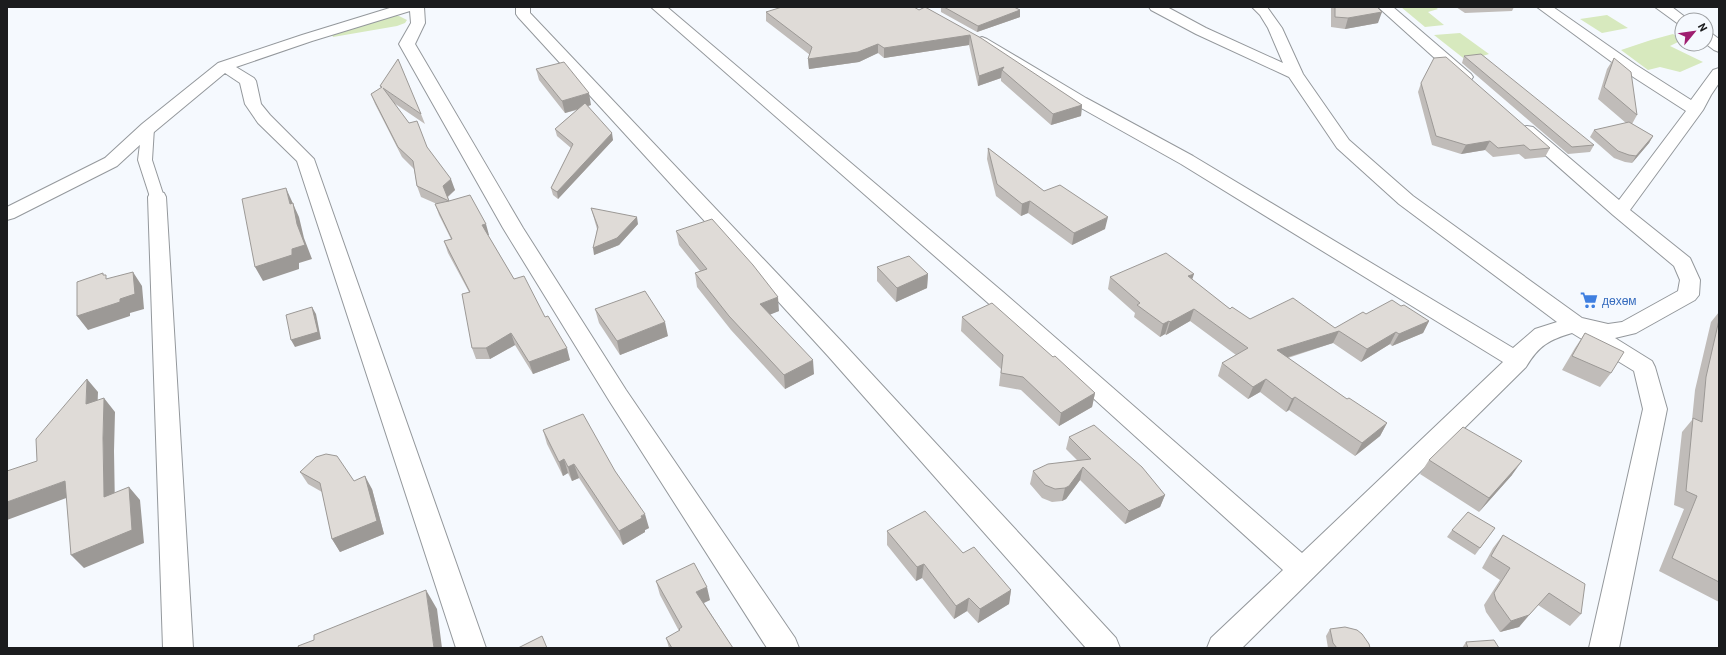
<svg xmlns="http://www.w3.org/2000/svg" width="1726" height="655" viewBox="0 0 1726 655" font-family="Barlow,sans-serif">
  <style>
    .green { fill: #d7e9be }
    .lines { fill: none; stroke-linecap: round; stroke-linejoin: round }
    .service-casing { stroke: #94989c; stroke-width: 2 }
    .minor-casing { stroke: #94989c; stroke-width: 2 }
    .service { fill: #fff; fill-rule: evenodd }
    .minor { fill: #fff; fill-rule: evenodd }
    .wall { fill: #c0bcb9 }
    .shaded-wall { fill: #9c9996 }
    .building { fill: #dfdbd7; stroke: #9c9996 }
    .labels { text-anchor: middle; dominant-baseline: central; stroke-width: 3; stroke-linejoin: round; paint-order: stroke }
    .shop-label { font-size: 12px; fill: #366cbe; stroke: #f5f9fe; text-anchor: start }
  </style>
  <rect width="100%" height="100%" fill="#f5f9fe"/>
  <!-- green -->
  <path class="green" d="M 1401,7 L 1435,7 L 1438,9 L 1428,12 L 1444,25 L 1425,27 Z
    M 1607,15 L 1628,28 L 1602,33 L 1580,19 Z
    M 390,16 L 399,16 L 407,20 L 405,23 L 397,26 L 333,37 L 331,33 Z
    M 1460,33 L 1489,54 L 1467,61 L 1434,35 Z
    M 1673,34 L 1682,40 L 1670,46 L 1703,62 L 1680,72 L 1660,67 L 1648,70 L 1621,50 L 1651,40 Z"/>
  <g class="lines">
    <!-- service casing -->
    <g class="service-casing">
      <path id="service" d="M 148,124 L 152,125 L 154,128 L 152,160 L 164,197 L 162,200 L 152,200 L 150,197 L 138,160 L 142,128 L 144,125 Z"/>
    </g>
    <!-- minor casing -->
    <g class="minor-casing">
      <path id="minor" d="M 393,7 L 424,7 L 425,23 L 415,44 L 523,228 L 626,390 L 795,638 L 799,648 L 767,648 L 610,402 L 503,228 L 399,44 L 411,23 L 410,11 L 312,41 L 236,67 L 254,78 L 256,81 L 261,104 L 270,115 L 314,159 L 486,648 L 456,648 L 297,161 L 258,123 L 245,104 L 240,83 L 225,73 L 154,132 L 117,166 L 14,218 L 7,220 L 7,207 L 105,158 L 142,124 L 218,63 L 302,35 Z
        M 516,7 L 530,7 L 530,13 L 844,344 L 1116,638 L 1120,648 L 1086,648 L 828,356 L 518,17 L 516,14 Z
        M 651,7 L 667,7 L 1003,292 L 1302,553 L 1503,362 L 1181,164 L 1074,104 L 977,45 L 974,42 L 977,39 L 982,37 L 987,39 L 1086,98 L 1193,156 L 1513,348 L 1535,329 L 1557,322 L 1399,204 L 1337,148 L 1289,77 L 1196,34 L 1151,10 L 1149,7 L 1167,7 L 1206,28 L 1283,63 L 1268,28 L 1260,15 L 1252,7 L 1267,7 L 1282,28 L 1303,74 L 1349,140 L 1413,196 L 1582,318 L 1608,324 L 1622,322 L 1678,291 L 1680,280 L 1674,266 L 1613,215 L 1518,131 L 1521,127 L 1527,126 L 1533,127 L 1619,200 L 1686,111 L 1624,71 L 1537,7 L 1553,7 L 1636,65 L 1691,100 L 1713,70 L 1719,68 L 1719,83 L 1711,95 L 1703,110 L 1630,210 L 1690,258 L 1700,280 L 1699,295 L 1695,300 L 1636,333 L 1615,338 L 1652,361 L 1655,367 L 1667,409 L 1619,648 L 1589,648 L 1643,409 L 1634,371 L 1572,333 C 1549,340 1539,345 1526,367 L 1242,648 L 1207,648 L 1211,638 L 1283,570 L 987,302 Z
        M 1378,7 L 1393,7 L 1471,74 L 1473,77 L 1471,80 L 1465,82 L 1459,80 Z
        M 1655,7 L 1672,7 L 1689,20 L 1682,20 L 1682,24 L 1677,23 Z
        M 1706,32 L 1711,33 L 1719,39 L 1719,52 L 1714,50 L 1706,44 Z
        M 157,191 L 164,193 L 166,197 L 193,648 L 163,648 L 148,197 L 150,193 Z"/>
    </g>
    <!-- service -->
    <use href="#service" class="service"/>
    <!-- minor -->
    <use href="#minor" class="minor"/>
  </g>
  <!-- wall -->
  <path class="wall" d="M 925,7 L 1082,105 L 1081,116 L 1051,125 L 1001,81 L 1001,78 L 978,86 L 969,45 L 884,58 L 878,53 L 859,62 L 809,69 L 808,59 L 810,55 L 766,21 L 766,12 L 919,10 Z
    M 941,7 L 1014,7 L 1020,10 L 1020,17 L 977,32 L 941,12 Z
    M 1331,7 L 1377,7 L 1378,23 L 1345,29 L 1331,27 Z
    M 1456,7 L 1514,7 L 1512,11 L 1465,13 Z
    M 1464,56 L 1594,145 L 1590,152 L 1568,154 L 1462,63 Z
    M 1614,58 L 1637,115 L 1632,124 L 1653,136 L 1649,143 L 1632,163 L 1625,162 L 1614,158 L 1590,137 L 1594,130 L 1626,123 L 1598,99 L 1607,69 Z
    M 536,69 L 591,105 L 588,106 L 613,140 L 558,199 L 553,195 L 551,188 L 571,148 L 557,136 L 555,129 L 577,110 L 565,113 L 539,80 Z
    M 1421,83 L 1550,148 L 1545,157 L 1525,159 L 1519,154 L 1493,157 L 1485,150 L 1461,154 L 1432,145 L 1418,92 Z
    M 380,86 L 421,114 L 425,124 L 394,103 L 427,147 L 455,190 L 448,197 L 449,201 L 489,235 L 488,235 L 514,279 L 545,317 L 570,360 L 533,374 L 515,345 L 490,359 L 476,359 L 472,348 L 469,292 L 448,253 L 444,241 L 451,239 L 439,215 L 435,204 L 437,204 L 421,197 L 417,186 L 414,169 L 402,157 L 375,104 L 371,94 L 381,88 Z
    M 988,148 L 1044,191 L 1105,229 L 1072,245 L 1028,213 L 1021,216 L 996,196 L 987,159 Z
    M 591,208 L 638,224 L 619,245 L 594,255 L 597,229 Z
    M 676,231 L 779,311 L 770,314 L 814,374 L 785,389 L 731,330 L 697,287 L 695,273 L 700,271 L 679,245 Z
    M 877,267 L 928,274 L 927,288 L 896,302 L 877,281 Z
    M 1110,277 L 1192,280 L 1230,309 L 1250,319 L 1335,328 L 1366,314 L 1401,306 L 1429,321 L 1423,333 L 1392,346 L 1390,344 L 1361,362 L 1333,343 L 1288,358 L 1347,399 L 1387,423 L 1380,436 L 1355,456 L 1289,410 L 1286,412 L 1260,392 L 1248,399 L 1218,376 L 1222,363 L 1236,355 L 1190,321 L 1166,335 L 1165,334 L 1160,337 L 1134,317 L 1135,313 L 1108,289 Z
    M 595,309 L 668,336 L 620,355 L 599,323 Z
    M 1719,312 L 1719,602 L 1659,571 L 1684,509 L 1674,505 L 1682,432 L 1692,420 L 1695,390 L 1711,322 Z
    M 962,317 L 1095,393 L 1092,407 L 1059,426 L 1021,390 L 999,386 L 1001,369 L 961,331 Z
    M 1585,333 L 1611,373 L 1600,387 L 1562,370 L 1575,348 Z
    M 543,430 L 615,471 L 649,528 L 645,530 L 645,532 L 623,545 L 579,478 L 572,481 L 568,473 L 563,476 L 547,444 Z
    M 1069,437 L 1165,495 L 1160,507 L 1125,524 L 1080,480 L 1066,499 L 1062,501 L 1052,502 L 1042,498 L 1030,484 L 1033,471 L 1077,460 L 1066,449 Z
    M 1429,460 L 1512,475 L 1479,512 L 1420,474 Z
    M 300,472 L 354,481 L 372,489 L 384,534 L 340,552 L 332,539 L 322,492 L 308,484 Z
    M 1495,528 L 1475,555 L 1447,537 L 1452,530 Z
    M 887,531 L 963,553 L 1011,590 L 1009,604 L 978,623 L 967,611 L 954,619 L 922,578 L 916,581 L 887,545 Z
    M 1503,535 L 1581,614 L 1570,626 L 1538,605 L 1519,627 L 1500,632 L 1486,612 L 1484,605 L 1500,580 L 1482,568 L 1493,548 Z
    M 656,581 L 710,600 L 704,603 L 733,648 L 669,648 L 666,638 L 679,631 L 660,595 Z
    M 1330,629 L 1370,648 L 1328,648 L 1326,636 Z
    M 1466,642 L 1499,648 L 1462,648 Z"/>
  <!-- shaded-wall -->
  <path class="shaded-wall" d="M 1020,10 L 1020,17 L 977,32 L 978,26 Z
    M 1382,12 L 1378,23 L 1345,29 L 1348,18 Z
    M 970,35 L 969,45 L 884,58 L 884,48 Z
    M 878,44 L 878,53 L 859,62 L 809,69 L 808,59 Z
    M 1004,67 L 1002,70 L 1001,78 L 978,86 L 979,76 Z
    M 589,93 L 591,105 L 565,113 L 562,101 Z
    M 1082,105 L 1081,116 L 1051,125 L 1053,114 Z
    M 612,133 L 613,140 L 558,199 L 557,192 Z
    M 1653,136 L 1649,143 L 1632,163 L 1636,156 Z
    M 1490,141 L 1485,150 L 1461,154 L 1466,145 Z
    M 451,179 L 455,190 L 447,197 L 443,186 Z
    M 286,188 L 299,217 L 304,238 L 312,259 L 299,263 L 299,269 L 263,281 L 255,267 L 290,204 Z
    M 1030,201 L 1028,213 L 1021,216 L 1022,204 Z
    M 637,217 L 638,224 L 619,245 L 594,255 L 593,248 Z
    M 1108,217 L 1105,229 L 1072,245 L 1074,233 Z
    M 486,224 L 489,235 L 486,236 L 482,225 Z
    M 133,272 L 142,286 L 144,309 L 130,313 L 130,316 L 88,330 L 77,316 L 120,299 Z
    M 928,274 L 927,288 L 896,302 L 897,288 Z
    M 1194,274 L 1190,286 L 1188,276 Z
    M 778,297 L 779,311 L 762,318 L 760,304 Z
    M 312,307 L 316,314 L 321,339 L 295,347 L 291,340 Z
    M 1194,309 L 1190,321 L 1166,335 L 1170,322 Z
    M 1169,321 L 1165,334 L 1160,337 L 1163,324 Z
    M 1429,321 L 1423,333 L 1392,346 L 1399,334 Z
    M 665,322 L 668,336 L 620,355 L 617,341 Z
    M 1339,331 L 1333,343 L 1272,362 L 1277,350 Z
    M 1396,332 L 1390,344 L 1361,362 L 1367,349 Z
    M 511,333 L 515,345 L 490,359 L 486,348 Z
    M 567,348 L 570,360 L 533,374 L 529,362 Z
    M 813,360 L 814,374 L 785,389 L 784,375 Z
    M 87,379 L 98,392 L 97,418 L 86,404 Z
    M 1266,379 L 1260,392 L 1248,399 L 1253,387 Z
    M 1095,393 L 1092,407 L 1059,426 L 1061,413 Z
    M 1295,397 L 1289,410 L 1286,412 L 1292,399 Z
    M 104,398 L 115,412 L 114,451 L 115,510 L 104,497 L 103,438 Z
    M 1387,423 L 1380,436 L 1355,456 L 1362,443 Z
    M 564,459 L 568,473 L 563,476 L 559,462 Z
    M 1522,461 L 1512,475 L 1479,512 L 1489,498 Z
    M 574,464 L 579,478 L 572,481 L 568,467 Z
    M 1083,467 L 1080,480 L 1066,499 L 1062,501 L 1065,488 Z
    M 365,476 L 372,489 L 384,534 L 340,552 L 332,539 Z
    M 65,481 L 77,494 L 7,520 L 7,502 Z
    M 129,487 L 140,500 L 144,543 L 84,568 L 71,555 Z
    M 1165,495 L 1160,507 L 1125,524 L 1129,511 Z
    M 645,514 L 649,528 L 645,530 L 645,532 L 623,545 L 619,531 Z
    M 924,564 L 922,578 L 916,581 L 917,567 Z
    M 707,587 L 710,600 L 699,605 L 696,592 Z
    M 426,590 L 437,609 L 442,648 L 434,648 Z
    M 1011,590 L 1009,604 L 978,623 L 980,609 Z
    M 969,598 L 967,611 L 954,619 L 956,606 Z
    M 1529,615 L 1519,627 L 1500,632 L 1511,621 Z"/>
  <!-- building -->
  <path class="building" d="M 782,7 L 914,7 L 919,10 L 925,7 L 981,38 L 1082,105 L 1053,114 L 1002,70 L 1004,67 L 979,76 L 970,35 L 884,48 L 878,44 L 858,52 L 808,59 L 812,47 L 766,12 Z
    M 944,7 L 1014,7 L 1020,10 L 978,26 Z
    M 1335,7 L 1377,7 L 1382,12 L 1348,18 L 1335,17 Z
    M 1481,54 L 1594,145 L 1572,147 L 1464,56 Z
    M 1446,57 L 1550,148 L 1530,150 L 1524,145 L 1498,148 L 1490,141 L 1466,145 L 1436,136 L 1421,83 L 1434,58 Z
    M 1614,58 L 1631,72 L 1637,115 L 1604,87 Z
    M 398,59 L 421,114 L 383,88 L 409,123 L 417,121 L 427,147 L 451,179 L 443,186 L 449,201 L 470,195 L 486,224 L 482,225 L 514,279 L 524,276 L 545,317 L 548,316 L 567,348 L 529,362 L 511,333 L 486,348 L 472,348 L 462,294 L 470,292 L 444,241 L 452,239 L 435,204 L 449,201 L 417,186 L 413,161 L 398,147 L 371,94 L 382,87 L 380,86 Z
    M 564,62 L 589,93 L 562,101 L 536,69 Z
    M 585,103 L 612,133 L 557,192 L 551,188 L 573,144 L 555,129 Z
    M 1629,122 L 1653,136 L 1636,156 L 1629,155 L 1618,151 L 1594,130 Z
    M 988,148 L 1044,191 L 1060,185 L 1108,217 L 1074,233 L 1030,201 L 1022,204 L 997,184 Z
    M 286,188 L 290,204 L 293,203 L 297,224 L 305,245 L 292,249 L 292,255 L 255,267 L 242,199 Z
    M 591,208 L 637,217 L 617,238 L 593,248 L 598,227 Z
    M 712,219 L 753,265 L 778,297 L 760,304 L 813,360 L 784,375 L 729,316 L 695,273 L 707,269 L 676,231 Z
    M 1166,253 L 1194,274 L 1188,276 L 1230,309 L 1232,307 L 1250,319 L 1293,298 L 1335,328 L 1363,312 L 1366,314 L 1392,300 L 1401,306 L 1404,305 L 1429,321 L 1399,334 L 1396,332 L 1367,349 L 1339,331 L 1277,350 L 1347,399 L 1349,398 L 1387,423 L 1362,443 L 1295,397 L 1292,399 L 1266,379 L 1253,387 L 1222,363 L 1248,348 L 1194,309 L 1170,322 L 1169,321 L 1163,324 L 1137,305 L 1140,303 L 1110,277 Z
    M 909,256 L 928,274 L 897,288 L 877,267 Z
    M 133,272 L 135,294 L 120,299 L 120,302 L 77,316 L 77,282 L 103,273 L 103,275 L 106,275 L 106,279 Z
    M 645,291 L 665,322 L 617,341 L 595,309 Z
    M 992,303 L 1053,357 L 1055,356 L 1095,393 L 1061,413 L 1023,377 L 1001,373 L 1003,355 L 962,317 Z
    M 312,307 L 318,332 L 291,340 L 286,315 Z
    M 1719,320 L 1719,582 L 1672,558 L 1697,496 L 1686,491 L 1693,418 L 1702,422 L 1706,377 Z
    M 1585,333 L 1624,352 L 1611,373 L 1572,356 Z
    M 87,379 L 86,404 L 104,398 L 103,438 L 104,497 L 129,487 L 132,530 L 71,555 L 65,481 L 7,502 L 7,471 L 37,461 L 36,439 Z
    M 583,414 L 615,471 L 645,514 L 641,516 L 642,518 L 619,531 L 574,464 L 568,467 L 564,459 L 559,462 L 543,430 Z
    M 1094,425 L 1142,467 L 1165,495 L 1129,511 L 1083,467 L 1069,486 L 1065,488 L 1055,489 L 1045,485 L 1033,471 L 1048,464 L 1091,459 L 1069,437 Z
    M 1463,427 L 1522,461 L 1489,498 L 1429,460 Z
    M 326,454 L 337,456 L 354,481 L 365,476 L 377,521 L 332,539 L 320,483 L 300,472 L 316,457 Z
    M 925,511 L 963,553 L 974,547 L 1011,590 L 980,609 L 969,598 L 956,606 L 924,564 L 917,567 L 887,531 Z
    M 1468,512 L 1495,528 L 1480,548 L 1452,530 Z
    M 1503,535 L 1585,584 L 1581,614 L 1549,593 L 1529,615 L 1511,621 L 1496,600 L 1494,593 L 1510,568 L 1491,556 Z
    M 694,563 L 707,587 L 696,592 L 733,648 L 672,648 L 666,638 L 680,630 L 679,629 L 682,627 L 656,581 Z
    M 426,590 L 434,648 L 299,648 L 298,646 L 314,640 L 314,635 Z
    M 1345,627 L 1357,630 L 1362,634 L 1369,644 L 1370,648 L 1337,648 L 1333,643 L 1330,629 Z
    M 542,636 L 547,648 L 518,648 Z
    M 1494,640 L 1499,648 L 1468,648 L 1466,642 Z"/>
  <!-- icons -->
  <defs>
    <g id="supermarket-bare" transform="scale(1.38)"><path d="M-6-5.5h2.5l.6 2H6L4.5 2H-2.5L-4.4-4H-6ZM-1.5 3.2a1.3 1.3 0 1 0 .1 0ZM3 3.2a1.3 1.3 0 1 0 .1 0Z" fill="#3f7fe0" stroke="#f5f9fe" stroke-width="2.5" paint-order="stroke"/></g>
  </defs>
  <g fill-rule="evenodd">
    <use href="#supermarket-bare" x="1589" y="300"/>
  </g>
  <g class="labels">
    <!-- shop labels -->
    <g class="shop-label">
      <text x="1602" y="300">дөхөм</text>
    </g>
  </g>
  <!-- border -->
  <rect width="1726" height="655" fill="none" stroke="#1b1c1e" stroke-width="16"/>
  <!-- north arrow -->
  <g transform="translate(1694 32) rotate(61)"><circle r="19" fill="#f5f9fe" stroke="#9ea1a4"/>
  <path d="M0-3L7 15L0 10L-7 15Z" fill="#9f1e70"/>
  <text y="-6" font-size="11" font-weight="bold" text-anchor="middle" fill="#1b1c1e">N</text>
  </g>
</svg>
